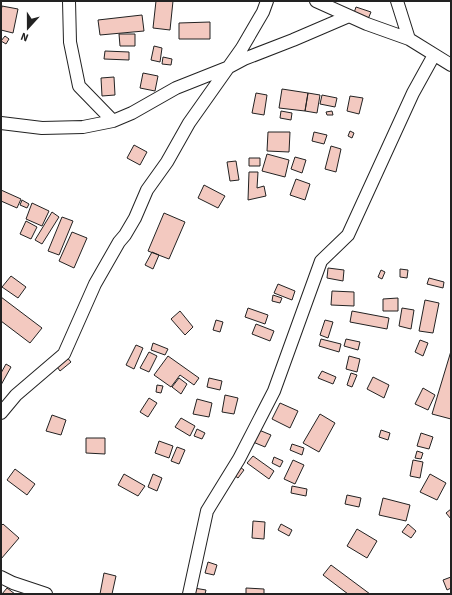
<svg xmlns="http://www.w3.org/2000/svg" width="452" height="595" viewBox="0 0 452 595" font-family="'Source Sans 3',sans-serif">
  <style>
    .building { fill: #f3c9c0; stroke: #222 }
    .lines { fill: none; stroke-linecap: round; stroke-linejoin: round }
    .minor-casing { stroke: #222; stroke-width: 14 }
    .minor { stroke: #fff; stroke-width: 12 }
  </style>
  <rect width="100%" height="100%" fill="#fff"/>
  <!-- building -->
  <path class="building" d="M 156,1 L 173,1 L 170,30 L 153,28 Z
    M 2,6 L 18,9 L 13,33 L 1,30 L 1,11 Z
    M 356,7 L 371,12 L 366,24 L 352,19 Z
    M 142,15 L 144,31 L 100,35 L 98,20 Z
    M 210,22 L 210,39 L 179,39 L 179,23 Z
    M 119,34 L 135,34 L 135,46 L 120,46 Z
    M 5,36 L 9,39 L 6,44 L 1,41 Z
    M 154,46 L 162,48 L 160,62 L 151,60 Z
    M 105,51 L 129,52 L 129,60 L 104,59 Z
    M 163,57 L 172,59 L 171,65 L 162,64 Z
    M 143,73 L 158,76 L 155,91 L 140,88 Z
    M 114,77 L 115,95 L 102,96 L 101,78 Z
    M 282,89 L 308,93 L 305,111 L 279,108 Z
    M 256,93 L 267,95 L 264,115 L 252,113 Z
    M 308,93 L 320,95 L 317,113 L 305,111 Z
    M 322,95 L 337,98 L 335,107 L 320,104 Z
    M 350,96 L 363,98 L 359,114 L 347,111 Z
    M 281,111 L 292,113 L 291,120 L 280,118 Z
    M 332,111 L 333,115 L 327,115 L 326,112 Z
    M 350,131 L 354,133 L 352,138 L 348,136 Z
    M 268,132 L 290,132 L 289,152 L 267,151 Z
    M 314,132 L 327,135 L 324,144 L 312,141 Z
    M 134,145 L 147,152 L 140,165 L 127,158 Z
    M 331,146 L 341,149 L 336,172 L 325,169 Z
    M 267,154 L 289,160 L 285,177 L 262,171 Z
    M 295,157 L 306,160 L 302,173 L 291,169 Z
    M 249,158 L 260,158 L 260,166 L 249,166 Z
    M 236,161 L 239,180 L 230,181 L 227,162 Z
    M 249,172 L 258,172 L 257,188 L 264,186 L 266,196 L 248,200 Z
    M 296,179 L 310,184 L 305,200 L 290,195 Z
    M 204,185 L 225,196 L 218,208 L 198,198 Z
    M 1,190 L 21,199 L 17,208 L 1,201 Z
    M 22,200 L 29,204 L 27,208 L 20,205 Z
    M 32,203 L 49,211 L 42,226 L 26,219 Z
    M 52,212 L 59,217 L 42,244 L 35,240 Z
    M 164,213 L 185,222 L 169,259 L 148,251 Z
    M 62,217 L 73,221 L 59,255 L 48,251 Z
    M 26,221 L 37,227 L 31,239 L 20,234 Z
    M 72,232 L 87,238 L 74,268 L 59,261 Z
    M 152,252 L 159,255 L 153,269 L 145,265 Z
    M 328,268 L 344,270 L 343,281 L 327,278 Z
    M 400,269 L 408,270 L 407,278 L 400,277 Z
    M 381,270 L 385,272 L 382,279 L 378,277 Z
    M 11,276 L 26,287 L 18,298 L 2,287 Z
    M 429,278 L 444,282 L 443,288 L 427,284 Z
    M 278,284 L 295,291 L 292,300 L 274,293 Z
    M 332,291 L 354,292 L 354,306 L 331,305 Z
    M 273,295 L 282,298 L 280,303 L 272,301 Z
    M 1,297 L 42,328 L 30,343 L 1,321 Z
    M 398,298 L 398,311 L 383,311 L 383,299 Z
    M 425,300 L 439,303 L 433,333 L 419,331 Z
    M 248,308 L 268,315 L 265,324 L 245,317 Z
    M 402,308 L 414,310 L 411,329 L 399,326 Z
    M 180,311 L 193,327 L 185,335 L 171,319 Z
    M 352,311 L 389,318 L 387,329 L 350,322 Z
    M 216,320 L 223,322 L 220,332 L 213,330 Z
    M 325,320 L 333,322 L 328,338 L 320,335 Z
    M 256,324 L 274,331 L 270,341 L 252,334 Z
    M 321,339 L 341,344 L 339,352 L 319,346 Z
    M 346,339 L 360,342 L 358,350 L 344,346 Z
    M 420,340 L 428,343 L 423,356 L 415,352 Z
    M 153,343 L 168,349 L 165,355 L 151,350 Z
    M 136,345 L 143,348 L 134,369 L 126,365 Z
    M 451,351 L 451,419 L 432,414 Z
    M 149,352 L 157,356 L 149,372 L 140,368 Z
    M 65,355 L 71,362 L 60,371 L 55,364 Z
    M 168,356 L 199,378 L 194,385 L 180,375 L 171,387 L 154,375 Z
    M 349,356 L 360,359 L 357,372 L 346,369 Z
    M 6,364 L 11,367 L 1,385 L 1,373 Z
    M 322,371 L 336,377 L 333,384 L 318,378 Z
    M 351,373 L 357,375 L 352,387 L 347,385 Z
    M 373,377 L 389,385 L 384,398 L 367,389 Z
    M 179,378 L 187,384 L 181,394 L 172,387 Z
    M 209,378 L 222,381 L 220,390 L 207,387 Z
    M 157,385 L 163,386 L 161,393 L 156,392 Z
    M 423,388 L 435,395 L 428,410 L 415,404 Z
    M 225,395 L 238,398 L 234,414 L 222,412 Z
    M 149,398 L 157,403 L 148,417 L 140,412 Z
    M 197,399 L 212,403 L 209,417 L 193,414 Z
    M 280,403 L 298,411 L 290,428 L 272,419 Z
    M 320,414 L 335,423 L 319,452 L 303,443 Z
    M 52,415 L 66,420 L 61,435 L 46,431 Z
    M 181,418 L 195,426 L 190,436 L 175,427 Z
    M 197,429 L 205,433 L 202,439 L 194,436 Z
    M 259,430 L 271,435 L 265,447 L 253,442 Z
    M 381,430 L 390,433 L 388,440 L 379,437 Z
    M 421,433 L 433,437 L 429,449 L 417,446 Z
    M 86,438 L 105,438 L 105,454 L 86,453 Z
    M 159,441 L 173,446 L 169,458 L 155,453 Z
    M 292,444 L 304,448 L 302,455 L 290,450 Z
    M 177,447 L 185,450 L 179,464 L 171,461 Z
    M 417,451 L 423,453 L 421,459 L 415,458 Z
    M 253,456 L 274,471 L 269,479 L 247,463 Z
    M 274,457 L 283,461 L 280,467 L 272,463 Z
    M 293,460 L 304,465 L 295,484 L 284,479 Z
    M 413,460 L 423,462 L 420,478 L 410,476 Z
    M 233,462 L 244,470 L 238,478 L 227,470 Z
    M 15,469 L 35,484 L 27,495 L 7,480 Z
    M 124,474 L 145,486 L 138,496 L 118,485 Z
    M 153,474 L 162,478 L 157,491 L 148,487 Z
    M 430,474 L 446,483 L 437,500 L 420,492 Z
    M 292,486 L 307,489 L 306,496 L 291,493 Z
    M 347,495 L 361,498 L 359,507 L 345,504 Z
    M 383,498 L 410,505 L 406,521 L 379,515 Z
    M 451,509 L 451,519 L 446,513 Z
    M 253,521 L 265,522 L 264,539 L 252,538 Z
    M 3,524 L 19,538 L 1,559 L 1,526 Z
    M 281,524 L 292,530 L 289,536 L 278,530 Z
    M 408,524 L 416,531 L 411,538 L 402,532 Z
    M 357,529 L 377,541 L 367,558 L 347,546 Z
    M 208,562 L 217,565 L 214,575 L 205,573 Z
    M 331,565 L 370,594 L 348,594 L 323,575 Z
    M 104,573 L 116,576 L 112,594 L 100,594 Z
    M 451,577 L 451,588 L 447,590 L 443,580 Z
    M 7,588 L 15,594 L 2,594 Z
    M 194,588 L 206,590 L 205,594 L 193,594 Z
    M 246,588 L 264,589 L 264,594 L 246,594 Z"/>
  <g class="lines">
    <!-- minor casing -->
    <g class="minor-casing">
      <path id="minor" d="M 69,1 L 70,42 L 79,86 L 113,121
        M 316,1 L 367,24 L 409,39 L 451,65
        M 397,1 L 409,39
        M 1,123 L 42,128 L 83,127 L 113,121 L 132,113 L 176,88 L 229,67 L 244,59 L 293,40 L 349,16
        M 1,413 L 16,395 L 64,354 L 95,284 L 119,242 L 125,235 L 135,218 L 147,190 L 167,162 L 189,123 L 242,48 L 263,12 L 267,1
        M 1,577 L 13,583 L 46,594
        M 189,594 L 207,511 L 239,459 L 274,391 L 321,261 L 348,235 L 413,93 L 434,55"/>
    </g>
    <!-- minor -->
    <use href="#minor" class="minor"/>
  </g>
  <!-- border -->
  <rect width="452" height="595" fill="none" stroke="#222222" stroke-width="4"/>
  <!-- north arrow -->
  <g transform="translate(28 28) rotate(201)" stroke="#ffffff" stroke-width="3" paint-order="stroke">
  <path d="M0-3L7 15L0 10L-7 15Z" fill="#222222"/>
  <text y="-6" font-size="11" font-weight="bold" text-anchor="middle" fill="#222222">N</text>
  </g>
</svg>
